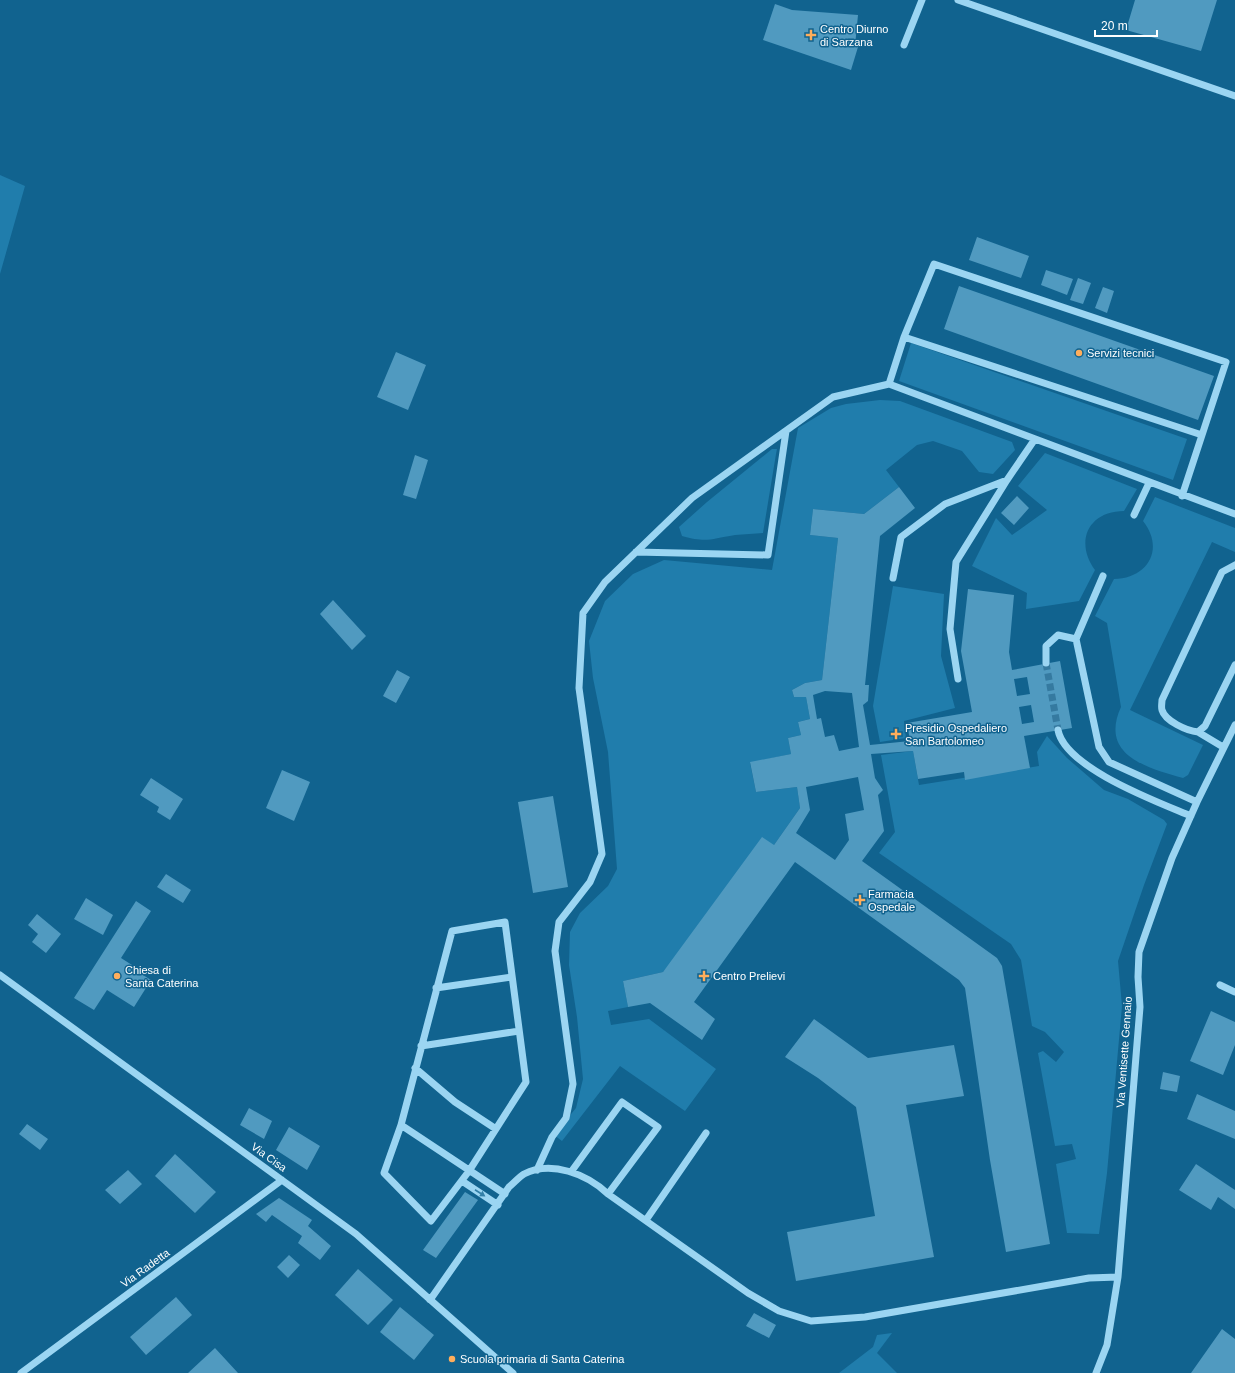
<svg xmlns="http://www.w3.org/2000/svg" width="1235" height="1373" viewBox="0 0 1235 1373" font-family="Arial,sans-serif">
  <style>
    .green { fill: #207dac }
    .building { fill: #509ac0; fill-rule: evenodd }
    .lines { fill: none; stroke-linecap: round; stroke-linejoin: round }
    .minor-tunnel { stroke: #357aa0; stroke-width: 7; stroke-dasharray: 7 3.5; stroke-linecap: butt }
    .minor { stroke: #9bd5f2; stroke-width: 7 }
    .oneway { fill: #3480a8 }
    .poi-dot { fill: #ffae5c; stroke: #11638f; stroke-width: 1.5 }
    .labels { text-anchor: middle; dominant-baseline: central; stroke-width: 3; stroke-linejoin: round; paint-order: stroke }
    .poi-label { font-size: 11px; fill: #fff; stroke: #11638f; text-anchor: start }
    .street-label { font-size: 11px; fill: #fff; stroke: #11638f }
  </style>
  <rect width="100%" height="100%" fill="#11638f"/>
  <!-- green -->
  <path class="green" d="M 0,175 L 25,186 L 0,274 Z
    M 911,343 L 1187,439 L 1173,480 L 899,381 Z
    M 880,400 L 900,401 L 1012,442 L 1015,450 L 993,474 L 979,472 L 962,451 L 933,441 L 917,445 L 886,470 L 899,487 L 864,514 L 813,509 L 810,535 L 838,538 L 822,680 L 805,683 L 792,690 L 794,697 L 806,697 L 810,719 L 798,722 L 801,735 L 788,738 L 791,754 L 750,763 L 756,792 L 797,787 L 800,808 L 774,845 L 663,972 L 623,981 L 628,1007 L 608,1011 L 611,1025 L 649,1019 L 716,1069 L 685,1111 L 620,1066 L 562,1141 L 554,1135 L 576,1108 L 583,1079 L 577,1017 L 569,965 L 570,932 L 580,913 L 608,886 L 617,869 L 608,752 L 593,678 L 589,641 L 605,601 L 633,574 L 664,560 L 772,570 L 798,428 L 831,408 L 846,404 Z
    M 772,449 L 777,449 L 776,454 L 763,533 C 754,534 744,534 735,535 C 710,539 707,543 682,536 L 679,527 L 707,502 Z
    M 1045,453 L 1137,489 L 1124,511 C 1089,511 1074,541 1095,570 L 1079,601 L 1026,609 L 1027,593 L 972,566 L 996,518 L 1012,535 L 1047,510 L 1018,486 Z
    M 1155,497 L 1235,528 L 1235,552 L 1212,542 L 1130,710 L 1203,745 L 1188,775 L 1183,778 C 1147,768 1099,755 1121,707 L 1107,623 L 1095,616 L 1114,579 C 1148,578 1165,549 1143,521 Z
    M 893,586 L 944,594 L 941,656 L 955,708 L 904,721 L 906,738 L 880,742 L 873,706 Z
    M 1047,736 L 1067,758 L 1104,790 L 1128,799 L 1164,820 L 1167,824 L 1144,885 L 1118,961 L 1122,1006 L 1107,1173 L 1099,1234 L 1067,1233 L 1056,1164 L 1076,1159 L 1072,1144 L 1055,1146 L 1038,1053 L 1043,1051 L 1056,1062 L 1064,1052 L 1045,1032 L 1032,1026 L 1021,960 L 1011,944 L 879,853 L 895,832 L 881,755 L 913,751 L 919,785 L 1039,766 L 1037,752 Z
    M 892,1333 L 877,1353 L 897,1373 L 839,1373 L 873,1347 L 877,1335 Z"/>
  <!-- building -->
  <path class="building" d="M 1135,0 L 1217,0 L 1201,51 L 1126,30 Z
    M 775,4 L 792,10 L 858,15 L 855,46 L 858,47 L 851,70 L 763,40 Z
    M 977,237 L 1029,256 L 1021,278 L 969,260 Z
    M 1046,270 L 1073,279 L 1067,295 L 1041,285 Z
    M 1078,278 L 1091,283 L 1083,304 L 1070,300 Z
    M 959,286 L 1214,376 L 1198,420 L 944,329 Z
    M 1103,287 L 1114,291 L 1107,313 L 1095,308 Z
    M 396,352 L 426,365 L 408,410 L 377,397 Z
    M 415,455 L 428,460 L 416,499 L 403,495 Z
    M 899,487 L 915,508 L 880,536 L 865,685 L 869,685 L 868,701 L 863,705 L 870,745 L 910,741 L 907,723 L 972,712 L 961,651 L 968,589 L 1014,595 L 1009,652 L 1012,670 L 1060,661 L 1072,728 L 1024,736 L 1030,768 L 965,780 L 964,772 L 918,779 L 913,751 L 871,754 L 875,778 L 883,790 L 878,795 L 884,831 L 862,861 L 997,958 L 1002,966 L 1050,1244 L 1006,1252 L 990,1160 L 965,988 L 959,980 L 795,862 L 694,1002 L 715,1019 L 702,1040 L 650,1003 L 628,1007 L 623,981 L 663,972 L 762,837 L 774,845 L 800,808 L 797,787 L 756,792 L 750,762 L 791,754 L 788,738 L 801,735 L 798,722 L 810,719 L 806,697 L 794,697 L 792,690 L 805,683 L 822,680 L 838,538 L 810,535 L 813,509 L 864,514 ZM 1027,677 L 1030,694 L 1017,696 L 1014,679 ZM 825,691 L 852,693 L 859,747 L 839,751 L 834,735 L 825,737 L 821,718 L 817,719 L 813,695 ZM 1031,705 L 1034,722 L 1022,724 L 1019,707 ZM 858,777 L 864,810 L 845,814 L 849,840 L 835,860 L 796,833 L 810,810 L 806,787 Z
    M 1017,496 L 1029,508 L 1014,525 L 1001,513 Z
    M 333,600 L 366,636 L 352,650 L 320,614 Z
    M 397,670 L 410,677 L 396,703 L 383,696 Z
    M 282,770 L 310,782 L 294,821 L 266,808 Z
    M 151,778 L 183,799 L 170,820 L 157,812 L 159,807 L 140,795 Z
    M 553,796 L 568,887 L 533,893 L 518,802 Z
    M 166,874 L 191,890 L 183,903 L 157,887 Z
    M 86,898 L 113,915 L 103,935 L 74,919 Z
    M 136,901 L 151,911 L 121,958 L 132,965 L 130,967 L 151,980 L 134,1007 L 107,990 L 94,1010 L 74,998 Z
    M 37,914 L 61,934 L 46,953 L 32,942 L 38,934 L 28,925 Z
    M 1211,1011 L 1235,1022 L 1235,1045 L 1223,1075 L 1190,1061 Z
    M 814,1019 L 868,1058 L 954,1045 L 964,1096 L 906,1105 L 934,1257 L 796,1281 L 787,1232 L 875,1216 L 856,1107 L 818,1078 L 785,1057 Z
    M 1163,1072 L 1180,1076 L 1177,1092 L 1160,1089 Z
    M 1197,1094 L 1235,1111 L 1235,1139 L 1187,1119 Z
    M 249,1108 L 272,1121 L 264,1139 L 240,1125 Z
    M 27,1124 L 48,1139 L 40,1150 L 19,1134 Z
    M 289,1127 L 320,1146 L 307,1170 L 276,1150 Z
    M 175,1154 L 216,1192 L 195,1213 L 155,1176 Z
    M 1196,1164 L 1235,1190 L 1235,1209 L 1218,1197 L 1211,1210 L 1179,1190 Z
    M 128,1170 L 142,1184 L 120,1204 L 105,1190 Z
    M 465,1192 L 478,1200 L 436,1258 L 423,1250 Z
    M 279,1198 L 312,1220 L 308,1226 L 331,1246 L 320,1260 L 298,1243 L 302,1236 L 272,1215 L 266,1222 L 256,1214 Z
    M 289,1255 L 300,1265 L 288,1278 L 277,1267 Z
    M 358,1269 L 393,1300 L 368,1325 L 335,1295 Z
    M 176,1297 L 192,1315 L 146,1355 L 130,1337 Z
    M 400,1307 L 434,1335 L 414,1360 L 380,1332 Z
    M 754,1313 L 776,1325 L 769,1338 L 746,1326 Z
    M 1222,1329 L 1235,1339 L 1235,1373 L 1191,1373 Z
    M 215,1348 L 238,1373 L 188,1373 Z"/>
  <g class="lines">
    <!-- minor-tunnel -->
    <path class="minor-tunnel" d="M 1046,663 L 1058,730"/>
    <!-- minor -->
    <path class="minor" d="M 958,0 L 1235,96
      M 904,45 L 922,0
      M 904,337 L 934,264 L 1226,362 L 1182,496
      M 889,384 L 904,337 L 1202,435
      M 1134,515 L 1149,483
      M 636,552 L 768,555 L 786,431
      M 1235,565 L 1222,572 L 1162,700 C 1162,703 1161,707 1162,710 C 1165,721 1187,731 1198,732 L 1205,726 L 1235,665
      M 893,578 L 901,537 L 945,504 L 1007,480
      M 1076,639 L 1103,576
      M 1046,663 L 1046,646 L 1058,635 L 1076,639 L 1099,747 L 1109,762 L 1197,802
      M 958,679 L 950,629 L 956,562 L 1007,480 L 1035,439
      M 1058,730 C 1065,768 1158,802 1191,816
      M 1198,732 L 1223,747
      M 505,922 L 526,1082 L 469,1171 L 431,1221 L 384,1173 L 401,1125 L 452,931 Z
      M 0,975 L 356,1234 L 513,1373
      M 1220,985 L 1235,992
      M 436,988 L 512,977
      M 421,1046 L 519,1031
      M 415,1068 L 455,1102 L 496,1129
      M 401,1125 L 505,1194
      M 537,1170 L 552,1137 L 566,1118 L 573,1084 L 555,951 L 559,922 L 590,882 L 602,854 L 579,688 L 583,613 L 605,582 L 692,498 L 833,397 L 889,384 L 1235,514
      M 571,1172 L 622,1102 L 658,1127 L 608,1194
      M 462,1181 L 498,1205
      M 646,1220 L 706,1133
      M 430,1300 L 509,1187 C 514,1183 519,1177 524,1174 C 551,1160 587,1174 608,1194 L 748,1293 L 779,1311 L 811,1321 L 865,1317 L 1089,1278 L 1118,1277
      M 21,1373 L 282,1180
      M 1096,1373 L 1107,1345 L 1118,1277 L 1140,1007 L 1138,977 L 1139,952 L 1172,858 L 1197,802 L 1235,725"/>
  </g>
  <!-- one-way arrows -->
  <defs><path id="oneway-solid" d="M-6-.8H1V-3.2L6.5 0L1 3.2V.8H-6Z"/></defs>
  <use class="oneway" href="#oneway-solid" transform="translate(480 1193) rotate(33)"/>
  <!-- markers -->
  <g class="poi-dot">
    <path d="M809 29h4v4h4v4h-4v4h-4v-4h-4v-4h4z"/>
    <circle cx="1079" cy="353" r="4"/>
    <path d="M894 728h4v4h4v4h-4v4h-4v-4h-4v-4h4z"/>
    <path d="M858 894h4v4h4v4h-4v4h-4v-4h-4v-4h4z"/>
    <circle cx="117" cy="976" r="4"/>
    <path d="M702 970h4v4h4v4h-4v4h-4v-4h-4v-4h4z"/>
    <circle cx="452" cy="1359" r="4"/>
  </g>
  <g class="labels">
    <!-- poi labels -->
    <g class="poi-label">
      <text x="820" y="29">Centro Diurno<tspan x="820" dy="13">di Sarzana</tspan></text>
      <text x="1087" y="353">Servizi tecnici</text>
      <text x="905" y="728">Presidio Ospedaliero<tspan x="905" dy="13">San Bartolomeo</tspan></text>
      <text x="868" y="894">Farmacia<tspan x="868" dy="13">Ospedale</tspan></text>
      <text x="125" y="970">Chiesa di<tspan x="125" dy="13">Santa Caterina</tspan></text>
      <text x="713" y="976">Centro Prelievi</text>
      <text x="460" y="1359">Scuola primaria di Santa Caterina</text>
    </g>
    <!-- street labels -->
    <g class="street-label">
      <text transform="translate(1124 1052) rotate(-86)">Via Ventisette Gennaio</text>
      <text transform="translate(269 1157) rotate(36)">Via Cisa</text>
      <text transform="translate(145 1268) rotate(-36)">Via Radetta</text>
    </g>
  </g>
  <!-- scale -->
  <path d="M1095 30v6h62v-6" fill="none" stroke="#ffffff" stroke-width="2"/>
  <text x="1101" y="30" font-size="12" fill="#ffffff" stroke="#11638f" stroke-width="3" paint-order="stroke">20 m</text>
</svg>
